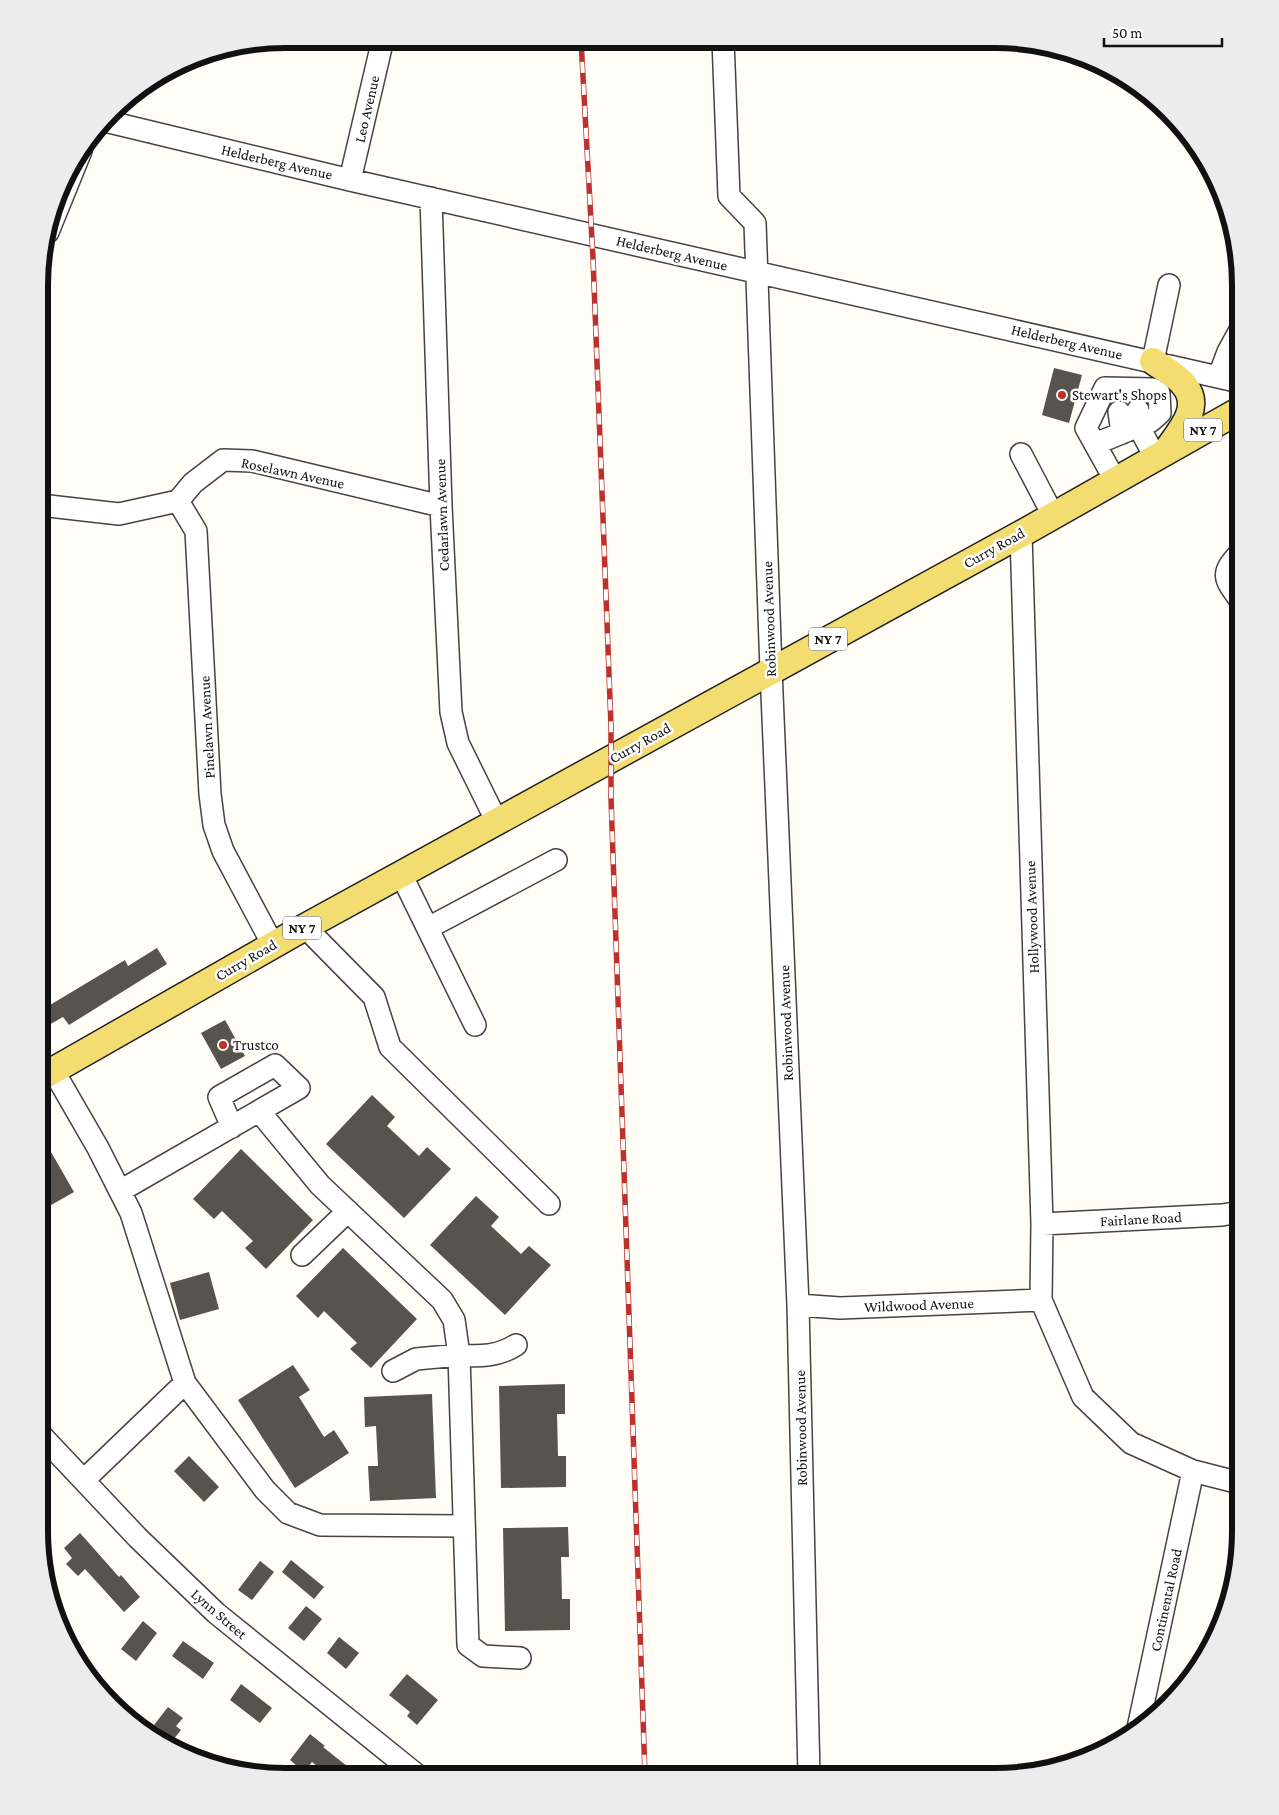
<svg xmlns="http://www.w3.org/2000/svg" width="1279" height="1815" viewBox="0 0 1279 1815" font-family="'Crimson Pro',serif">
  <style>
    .building { fill: #59534d }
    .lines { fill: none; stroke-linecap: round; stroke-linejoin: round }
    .minor-casing { stroke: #444; stroke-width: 24 }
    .major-casing { stroke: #222; stroke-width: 29 }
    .minor { stroke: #fff; stroke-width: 21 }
    .major { stroke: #f3dc70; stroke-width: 26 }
    .rail-casing { stroke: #bd302d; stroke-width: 5.5 }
    .rail { stroke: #fff; stroke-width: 4; stroke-dasharray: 11; stroke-linecap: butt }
    .poi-dot { fill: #bd302d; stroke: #fff; stroke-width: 2 }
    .labels { text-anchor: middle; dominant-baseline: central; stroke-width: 5; stroke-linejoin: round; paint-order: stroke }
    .shield { fill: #fff; stroke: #585858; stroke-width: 1 }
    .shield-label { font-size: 14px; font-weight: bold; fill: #111 }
    .street-label { font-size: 15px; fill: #111; stroke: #fff }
    .poi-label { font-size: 15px; fill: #111; stroke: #fff; text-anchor: start }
    .rim { fill: none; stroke: #111; stroke-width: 6 }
  </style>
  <rect width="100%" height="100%" fill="#fffdf5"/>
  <!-- building -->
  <path class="building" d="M 1054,368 L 1082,375 L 1069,423 L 1042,415 Z
    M 157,948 L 167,964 L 69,1025 L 63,1017 L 40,1030 L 40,1011 L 125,960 L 128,966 Z
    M 225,1020 L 245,1056 L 221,1069 L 201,1033 Z
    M 372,1095 L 395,1117 L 387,1126 L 419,1156 L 427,1147 L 451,1169 L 404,1218 L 326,1144 Z
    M 39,1131 L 74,1192 L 39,1212 Z
    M 241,1149 L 313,1220 L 266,1269 L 245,1248 L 253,1241 L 222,1211 L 214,1219 L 193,1199 Z
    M 476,1196 L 499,1217 L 491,1226 L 521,1254 L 529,1246 L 551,1265 L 505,1315 L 430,1245 Z
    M 343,1248 L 417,1319 L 371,1368 L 350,1349 L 357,1343 L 324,1311 L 318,1318 L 296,1296 Z
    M 209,1272 L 219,1309 L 180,1320 L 170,1283 Z
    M 293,1365 L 310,1390 L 299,1397 L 324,1437 L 334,1430 L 349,1453 L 295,1488 L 238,1400 Z
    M 565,1384 L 565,1414 L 557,1414 L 558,1456 L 566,1456 L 566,1487 L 501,1488 L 499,1386 Z
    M 432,1394 L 436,1498 L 370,1501 L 368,1466 L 378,1466 L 376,1426 L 365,1427 L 364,1397 Z
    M 189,1456 L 219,1487 L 204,1502 L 174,1471 Z
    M 568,1527 L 569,1557 L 561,1557 L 562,1599 L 570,1599 L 570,1630 L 505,1631 L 503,1528 Z
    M 80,1533 L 119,1577 L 121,1575 L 140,1597 L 124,1612 L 85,1569 L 78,1576 L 66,1564 L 72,1558 L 64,1548 Z
    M 291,1560 L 324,1587 L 314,1599 L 282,1572 Z
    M 260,1561 L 274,1572 L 252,1600 L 238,1590 Z
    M 306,1606 L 322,1619 L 304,1641 L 288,1628 Z
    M 143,1621 L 157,1633 L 136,1661 L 121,1649 Z
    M 339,1637 L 359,1653 L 346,1669 L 327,1653 Z
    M 183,1641 L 214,1663 L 203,1679 L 172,1656 Z
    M 407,1674 L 438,1700 L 417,1725 L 407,1716 L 410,1712 L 389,1695 Z
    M 241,1684 L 272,1708 L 260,1723 L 230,1700 Z
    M 168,1707 L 183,1718 L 176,1726 L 181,1730 L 169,1745 L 155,1737 L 161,1730 L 154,1725 Z
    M 310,1734 L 325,1746 L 323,1747 L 357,1774 L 327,1774 L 312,1762 L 304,1772 L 290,1760 Z"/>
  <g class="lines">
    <!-- minor casing -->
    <g class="minor-casing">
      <path id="minor" d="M 723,40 L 729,196 L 755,223 L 771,670 L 798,1305 L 809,1776
        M 105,121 L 350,180 L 1240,382
        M 350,180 L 383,39
        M 431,198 L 441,506 L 451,712 L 458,743 L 497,822
        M 48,232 L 81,151
        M 1153,361 L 1169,285
        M 1219,376 L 1228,352 L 1240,330
        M 1138,410 L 1139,427 L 1155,457
        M 1119,412 L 1122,433
        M 1095,444 L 1151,421 L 1160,413 L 1159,393 L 1153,389 L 1105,388 L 1086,428 L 1115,480
        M 1021,454 L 1053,515
        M 178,501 L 196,531 L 210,794 L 214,825 L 223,851 L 273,945
        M 40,505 L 119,514 L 178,501 L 193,483 L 223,460 L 252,461 L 441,506
        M 1021,534 L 1042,1224 L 1041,1300 L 1083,1397 L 1131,1443 L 1193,1471 L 1240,1483
        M 1240,600 C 1224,578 1220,574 1240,553
        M 401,874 L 475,1025
        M 305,927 L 374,997 L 390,1047 L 549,1204
        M 428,928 L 556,860
        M 53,1070 L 98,1148 L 131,1213 L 185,1383 L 84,1480
        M 259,1111 L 320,1185 L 442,1300 L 454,1320 L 459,1355 L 416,1359 L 393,1371
        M 120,1191 L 299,1088 L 275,1065 L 219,1097 L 232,1127
        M 1042,1224 L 1222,1215 L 1240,1212
        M 302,1255 L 348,1211
        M 798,1305 L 840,1308 L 1041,1300
        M 516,1345 C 499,1356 480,1357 459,1355 L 468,1645 L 483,1656 L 520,1658
        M 185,1383 L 265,1490 L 288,1513 L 320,1525 L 463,1526
        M 39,1433 L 138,1538 L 216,1613 L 417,1775
        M 1138,1728 L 1193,1471"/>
    </g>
    <!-- major casing -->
    <g class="major-casing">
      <path id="major" d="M 1153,361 C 1162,368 1177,375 1184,385 C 1202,406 1182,429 1169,447
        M 40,1078 L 305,927 L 1021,534 L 1240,410"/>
    </g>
    <!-- minor -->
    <use href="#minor" class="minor"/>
    <!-- major -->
    <use href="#major" class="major"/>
    <!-- rail casing -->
    <g class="rail-casing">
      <path id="rail" d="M 581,40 L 593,258 L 611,726 L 611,798 L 645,1775"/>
    </g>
    <!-- rail -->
    <use href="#rail" class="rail"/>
  </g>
  <!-- markers -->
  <g class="poi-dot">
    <circle cx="1062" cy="395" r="5"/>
    <circle cx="223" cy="1045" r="5"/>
  </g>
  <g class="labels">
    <!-- shield labels -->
    <g class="shield">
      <rect x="1184" y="418.5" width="38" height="23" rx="4"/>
      <rect x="809" y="627.5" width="38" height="23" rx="4"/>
      <rect x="283" y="916.5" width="38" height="23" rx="4"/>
    </g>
    <g class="shield-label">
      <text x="1203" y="430">NY 7</text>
      <text x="828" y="639">NY 7</text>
      <text x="302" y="928">NY 7</text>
    </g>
    <!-- street labels -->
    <g class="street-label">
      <text transform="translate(367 109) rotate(-77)">Leo Avenue</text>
      <text transform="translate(277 162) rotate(13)">Helderberg Avenue</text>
      <text transform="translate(672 253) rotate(13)">Helderberg Avenue</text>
      <text transform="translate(1067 342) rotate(13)">Helderberg Avenue</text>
      <text transform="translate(293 473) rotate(12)">Roselawn Avenue</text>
      <text transform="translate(442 515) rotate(-92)">Cedarlawn Avenue</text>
      <text transform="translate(994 548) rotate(-29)">Curry Road</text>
      <text transform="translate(769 619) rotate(-92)">Robinwood Avenue</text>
      <text transform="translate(207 727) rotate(-93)">Pinelawn Avenue</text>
      <text transform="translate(640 743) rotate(-29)">Curry Road</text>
      <text transform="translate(1032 917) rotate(-92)">Hollywood Avenue</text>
      <text transform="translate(246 960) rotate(-30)">Curry Road</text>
      <text transform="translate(786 1023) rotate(-92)">Robinwood Avenue</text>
      <text transform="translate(1141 1219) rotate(-3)">Fairlane Road</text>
      <text transform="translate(919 1305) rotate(-2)">Wildwood Avenue</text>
      <text transform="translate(801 1428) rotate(-91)">Robinwood Avenue</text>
      <text transform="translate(1166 1600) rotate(-78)">Continental Road</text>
      <text transform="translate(219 1614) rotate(41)">Lynn Street</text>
    </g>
    <!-- poi labels -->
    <g class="poi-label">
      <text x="1072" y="395">Stewart's Shops</text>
      <text x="233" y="1045">Trustco</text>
    </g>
  </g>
  <!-- crop -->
  <path d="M0 0H1279V1815H0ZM285 48H995A237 237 0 0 1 1232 285V1531A237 237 0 0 1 995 1768H285A237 237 0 0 1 48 1531V285A237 237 0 0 1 285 48Z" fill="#ececec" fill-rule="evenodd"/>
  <path class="rim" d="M285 48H995A237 237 0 0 1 1232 285V1531A237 237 0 0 1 995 1768H285A237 237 0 0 1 48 1531V285A237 237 0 0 1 285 48Z"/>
  <!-- scale -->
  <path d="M1104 38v8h118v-8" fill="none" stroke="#111111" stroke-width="2.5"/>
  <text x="1112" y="38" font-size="15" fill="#111111" stroke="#ffffff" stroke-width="4" paint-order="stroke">50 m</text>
</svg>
